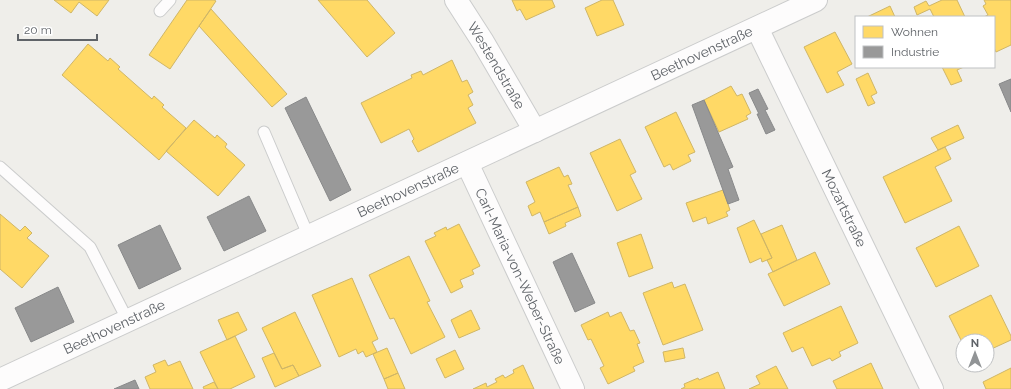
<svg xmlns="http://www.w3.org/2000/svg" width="1011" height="389" viewBox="0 0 1011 389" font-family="Raleway,sans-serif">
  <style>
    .homes { fill: #ffd966; stroke: #cfb667 }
    .industry { fill: #999; stroke: #88898a }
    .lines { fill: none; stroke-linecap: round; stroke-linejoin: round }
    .service-casing { stroke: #cbcccc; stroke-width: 13 }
    .minor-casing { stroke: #cbcccc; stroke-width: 24 }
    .service { stroke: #fdfcfc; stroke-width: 11 }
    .minor { stroke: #fdfcfc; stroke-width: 22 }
    .labels { text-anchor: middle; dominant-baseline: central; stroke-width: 4; stroke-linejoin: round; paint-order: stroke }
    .street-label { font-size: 14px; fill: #5f6368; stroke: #fff }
  </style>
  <rect width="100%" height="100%" fill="#efeeea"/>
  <!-- homes -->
  <path class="homes" d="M 54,0 L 109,0 L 97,16 L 79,2 L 71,13 Z
    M 187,0 L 214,0 L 216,1 L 170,69 L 149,55 Z
    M 318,0 L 367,0 L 395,33 L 367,57 Z
    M 512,0 L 552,0 L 555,7 L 526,20 L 520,9 L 517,11 Z
    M 602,0 L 613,0 L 624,25 L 597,36 L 585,8 Z
    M 942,0 L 957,0 L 965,17 L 934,17 L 930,9 L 917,15 L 914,7 L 926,1 L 929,6 Z
    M 984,0 L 1011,0 L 1011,45 L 996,52 L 994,48 L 994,17 L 984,17 L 988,15 L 983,6 L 986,4 Z
    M 890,6 L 895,17 L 867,17 Z
    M 211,9 L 287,94 L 272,107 L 199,26 Z
    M 835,32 L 852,64 L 837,72 L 844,85 L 827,93 L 804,47 Z
    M 88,44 L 108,61 L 110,58 L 120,67 L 118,69 L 152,99 L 154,96 L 164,105 L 162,107 L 186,128 L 159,160 L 62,75 Z
    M 452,60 L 462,82 L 467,80 L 473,92 L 468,95 L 473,105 L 468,108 L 476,123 L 418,152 L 412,141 L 414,139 L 409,129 L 381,143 L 361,103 L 412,78 L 411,75 L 421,71 L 423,75 Z
    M 942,67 L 964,67 L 957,70 L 962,81 L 951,85 Z
    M 868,73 L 877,93 L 871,96 L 875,103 L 868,106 L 856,79 Z
    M 731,86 L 737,96 L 742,94 L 751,113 L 746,116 L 748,119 L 719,132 L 704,100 Z
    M 676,112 L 695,152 L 688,155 L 691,161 L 673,170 L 670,164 L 664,167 L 645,127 Z
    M 194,120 L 215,138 L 217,135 L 227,144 L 225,147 L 245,165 L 218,196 L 166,151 Z
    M 958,125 L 964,138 L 938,150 L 931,138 Z
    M 620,139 L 636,172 L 630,175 L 642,199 L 617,211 L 590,153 Z
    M 945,147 L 951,159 L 935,167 L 952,201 L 905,223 L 883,177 Z
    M 559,167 L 564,177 L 568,175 L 572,184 L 568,185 L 578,207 L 544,222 L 540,212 L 532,216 L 528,206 L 535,202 L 526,182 Z
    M 723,190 L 730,210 L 726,212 L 728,216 L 708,224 L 706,217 L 693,222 L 686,203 Z
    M 578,207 L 581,216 L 565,223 L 566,226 L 549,234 L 544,222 Z
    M 0,214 L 20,231 L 25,226 L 32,233 L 27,238 L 49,256 L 22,288 L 0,269 Z
    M 754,220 L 772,258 L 762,262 L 761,258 L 750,263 L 737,228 Z
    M 459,224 L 480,266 L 472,270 L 474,274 L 460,280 L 463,287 L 451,293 L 425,241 L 436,236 L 434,233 L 446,227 L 447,230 Z
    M 782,225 L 797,260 L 773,272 L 767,260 L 772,258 L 761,234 Z
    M 959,226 L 979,266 L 936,287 L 916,248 Z
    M 641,234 L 653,268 L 629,277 L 617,243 Z
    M 815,252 L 830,284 L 784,306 L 768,274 Z
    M 409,256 L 430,301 L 427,302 L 445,337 L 411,354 L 394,318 L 390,319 L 369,275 Z
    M 352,278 L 378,339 L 372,342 L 377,352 L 366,357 L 363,351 L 358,354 L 356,349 L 339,357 L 312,295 Z
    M 672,282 L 674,288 L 685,284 L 703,330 L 663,345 L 643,293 Z
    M 991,295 L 1011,336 L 1011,340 L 987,351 L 987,341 L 963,341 L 963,344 L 949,316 Z
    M 841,306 L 858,343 L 839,352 L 841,356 L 832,361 L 830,358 L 812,366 L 803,347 L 792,352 L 783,333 Z
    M 471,310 L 480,329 L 459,338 L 451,320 Z
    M 238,312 L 247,330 L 227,340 L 218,320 Z
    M 295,312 L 321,366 L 299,376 L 293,365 L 282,369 L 262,328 Z
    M 608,312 L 610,317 L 621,312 L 630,331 L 634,330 L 640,343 L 637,344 L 644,362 L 633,367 L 635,371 L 608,384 L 600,368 L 604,366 L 591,339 L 588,340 L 581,325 Z
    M 235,336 L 255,377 L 230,389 L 218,389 L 200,352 Z
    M 387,348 L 398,373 L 384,379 L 373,354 Z
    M 683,348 L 685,358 L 665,362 L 663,352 Z
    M 455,350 L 464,369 L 445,378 L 436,359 Z
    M 274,353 L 282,369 L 293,365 L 299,376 L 275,387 L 262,358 Z
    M 165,360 L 168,366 L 180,361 L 193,389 L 150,389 L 145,377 L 156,372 L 153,365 Z
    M 871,363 L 883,389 L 837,389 L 833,381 Z
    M 523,365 L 534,389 L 473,389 L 486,383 L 487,387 L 497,382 L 495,379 L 503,375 L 505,378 L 514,373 L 513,370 Z
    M 776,366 L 788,389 L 749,389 L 760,384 L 756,376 Z
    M 1011,368 L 1011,389 L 986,389 L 983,382 Z
    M 718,372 L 725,389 L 681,389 L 685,387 L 684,384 L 698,378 L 699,380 Z
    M 398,373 L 405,389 L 388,389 L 384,379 Z
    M 214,382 L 218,389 L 204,389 L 203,387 Z"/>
  <!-- industry -->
  <path class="industry" d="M 1011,79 L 1011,112 L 999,84 Z
    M 758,89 L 768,109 L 765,110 L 775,130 L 766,134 L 757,114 L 759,114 L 749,93 Z
    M 306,97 L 351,190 L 330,201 L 285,108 Z
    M 704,100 L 733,167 L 728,169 L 739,200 L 728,204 L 692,105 Z
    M 249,196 L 266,231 L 224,251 L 207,217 Z
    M 160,225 L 181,269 L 139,289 L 118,245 Z
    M 572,253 L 595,303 L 575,312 L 553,262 Z
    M 58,287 L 74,322 L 31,342 L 15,308 Z
    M 135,380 L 139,389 L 114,389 Z"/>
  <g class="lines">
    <!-- service casing -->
    <g class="service-casing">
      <path id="service" d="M 160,11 L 170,0
        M 264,132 L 309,237
        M 0,167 L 90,247 L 128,321"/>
    </g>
    <!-- minor casing -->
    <g class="minor-casing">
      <g id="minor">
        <path id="s1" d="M 456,0 L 483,42 L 535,131"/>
        <path id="s2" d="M 757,28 L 932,389"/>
        <path id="s3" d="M 467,163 L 573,389"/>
        <path id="s4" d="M 0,380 L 816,0"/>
      </g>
    </g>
    <!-- service -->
    <use href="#service" class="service"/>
    <!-- minor -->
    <use href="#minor" class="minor"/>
  </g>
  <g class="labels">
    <!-- street labels -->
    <g class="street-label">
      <text stroke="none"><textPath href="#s4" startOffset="774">Beethovenstraße</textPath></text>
      <text stroke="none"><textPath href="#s1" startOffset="77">Westendstraße</textPath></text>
      <text stroke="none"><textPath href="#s4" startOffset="450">Beethovenstraße</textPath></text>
      <text stroke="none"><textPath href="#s2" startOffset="200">Mozartstraße</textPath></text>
      <text stroke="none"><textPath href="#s3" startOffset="125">Carl-Maria-von-Weber-Straße</textPath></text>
      <text stroke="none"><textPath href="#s4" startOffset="126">Beethovenstraße</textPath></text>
    </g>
  </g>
  <!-- legend -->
  <rect x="855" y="16" width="140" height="52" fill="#ffffff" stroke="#bfc1c3"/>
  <rect x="863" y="26" width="20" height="12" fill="#ffd966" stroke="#bfc1c3"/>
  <text x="891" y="36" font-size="12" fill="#5f6368">Wohnen</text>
  <rect x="863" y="46" width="20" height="12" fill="#999999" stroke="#bfc1c3"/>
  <text x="891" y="56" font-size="12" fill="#5f6368">Industrie</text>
  <!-- north arrow -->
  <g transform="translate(975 353)"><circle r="19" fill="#ffffff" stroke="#bfc1c3"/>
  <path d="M0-3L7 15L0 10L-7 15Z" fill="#919496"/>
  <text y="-6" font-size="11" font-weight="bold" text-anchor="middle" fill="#5f6368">N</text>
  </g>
  <!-- scale -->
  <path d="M18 34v6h79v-6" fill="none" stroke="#5f6368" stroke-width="2"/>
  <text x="24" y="34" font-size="12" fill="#5f6368" stroke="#ffffff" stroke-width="3" paint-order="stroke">20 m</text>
</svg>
